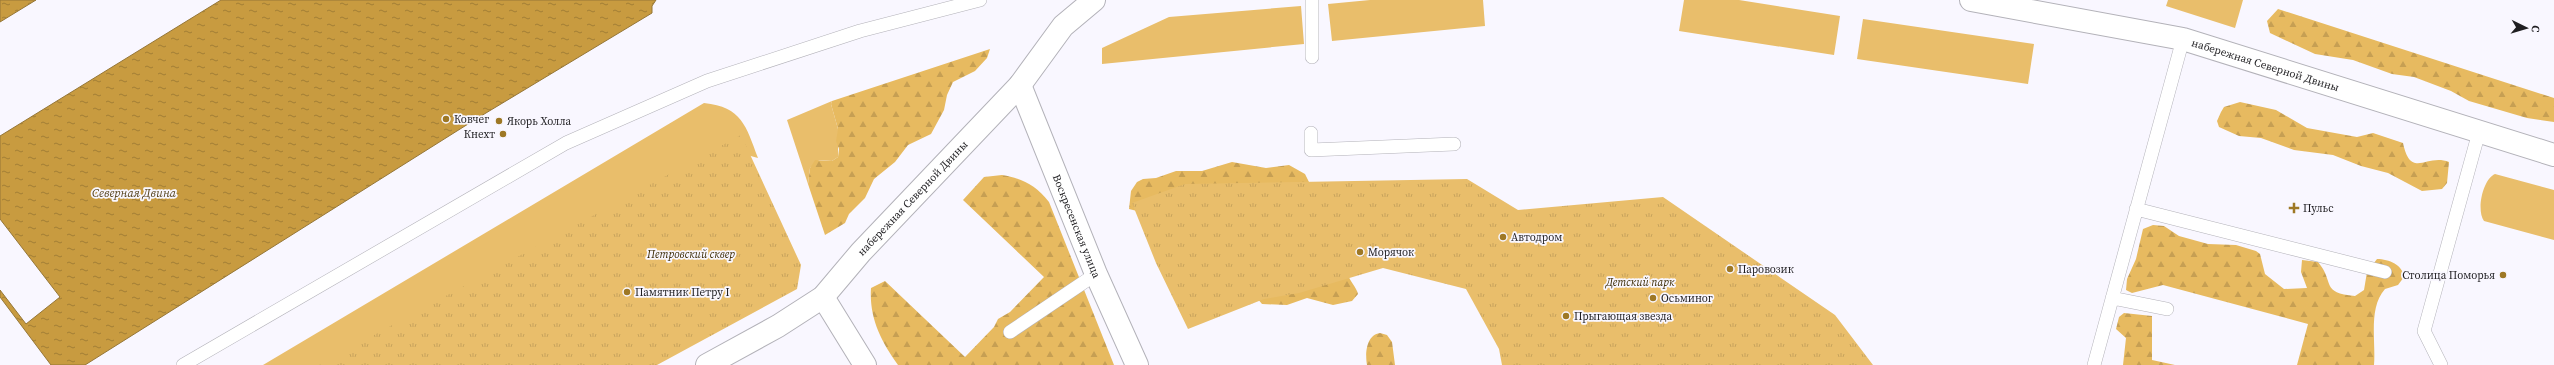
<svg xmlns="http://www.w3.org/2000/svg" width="2554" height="365" viewBox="0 0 2554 365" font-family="'Source Serif 4',serif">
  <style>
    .green { fill: #e9be6b }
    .forest { fill: url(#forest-firs) }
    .park { fill: url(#park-tufts) }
    .water { fill: url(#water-ripples); stroke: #957637 }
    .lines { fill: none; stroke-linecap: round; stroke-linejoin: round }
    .lane-casing { stroke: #b3b2b9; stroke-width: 14 }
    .secondary-casing { stroke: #b3b2b9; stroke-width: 24 }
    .lane { stroke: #fff; stroke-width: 13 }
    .secondary { stroke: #fff; stroke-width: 22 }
    .poi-dot { fill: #9e7825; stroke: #f9f7ff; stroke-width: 1.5 }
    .labels { text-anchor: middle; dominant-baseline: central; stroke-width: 3.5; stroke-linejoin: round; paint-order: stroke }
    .street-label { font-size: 11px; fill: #1f1e21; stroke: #f9f7ff }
    .poi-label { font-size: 11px; fill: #1f1e21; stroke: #f9f7ff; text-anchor: start }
    .park-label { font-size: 11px; font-style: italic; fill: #3a2900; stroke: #f9f7ff }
    .water-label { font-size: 12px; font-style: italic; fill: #57441e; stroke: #f9f7ff }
  </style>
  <defs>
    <pattern id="forest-firs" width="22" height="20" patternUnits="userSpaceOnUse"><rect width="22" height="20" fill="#e7ba60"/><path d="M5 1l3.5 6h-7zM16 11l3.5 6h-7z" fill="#c69f53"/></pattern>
    <pattern id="park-tufts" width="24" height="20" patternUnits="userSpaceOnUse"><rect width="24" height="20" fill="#e9be6b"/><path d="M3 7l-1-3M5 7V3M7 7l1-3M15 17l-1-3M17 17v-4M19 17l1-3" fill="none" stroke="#c7a35c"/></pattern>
    <pattern id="water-ripples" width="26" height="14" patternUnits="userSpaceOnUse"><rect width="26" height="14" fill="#c89b40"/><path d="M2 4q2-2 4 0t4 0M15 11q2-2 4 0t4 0" fill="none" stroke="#a27e35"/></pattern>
  </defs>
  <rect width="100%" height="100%" fill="#f9f7ff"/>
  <!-- green -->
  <path class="green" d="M 1370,0 L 1483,0 L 1485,26 L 1332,41 L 1328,4 Z
    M 1684,0 L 1739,0 L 1840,16 L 1834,55 L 1679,31 Z
    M 2168,0 L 2243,0 L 2235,28 L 2166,6 Z
    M 1301,6 L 1304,44 L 1102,64 L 1102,48 L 1169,17 Z
    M 1863,19 L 2034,44 L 2028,84 L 1857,59 Z
    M 832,101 L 831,104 L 838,129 L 838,157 L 832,161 L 819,160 L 810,168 L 808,184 L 787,120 Z
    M 704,103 C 742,107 746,126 758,158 L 747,155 L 619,365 L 263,365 Z
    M 2495,174 L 2554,190 L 2554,240 L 2484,221 C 2476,210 2483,179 2495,174 Z"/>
  <!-- forest -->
  <path class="forest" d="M 2278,9 L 2554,98 L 2554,122 L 2527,118 L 2469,101 L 2451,91 L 2414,77 L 2392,74 L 2353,60 L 2315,54 L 2270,33 L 2267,21 Z
    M 990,49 L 987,58 L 975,71 L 953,82 L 947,95 L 944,110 L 931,134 L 908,145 L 895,162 L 874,179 L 865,198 L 849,214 L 845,223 L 825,235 L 808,184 L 810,168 L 815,160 L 832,161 L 838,157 L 839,149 L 836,141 L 838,129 L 831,104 L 832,101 Z
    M 2240,102 L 2276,110 L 2307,128 L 2357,137 L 2373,133 L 2403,143 C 2411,180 2426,153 2449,162 L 2447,183 L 2442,189 L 2422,191 L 2388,173 L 2361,166 L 2333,155 L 2294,150 L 2261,138 L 2239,136 L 2219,127 L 2217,121 L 2221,112 L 2224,107 Z
    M 1232,162 L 1266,168 L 1289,165 L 1305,174 L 1310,184 L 1137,211 L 1129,209 L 1131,191 L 1137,182 L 1143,179 L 1156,178 L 1176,171 L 1202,171 Z
    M 1002,175 C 1024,179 1035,185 1049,202 L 1114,365 L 898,365 C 881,341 869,318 871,288 L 885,281 L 965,357 L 994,327 L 998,319 L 1010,312 L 1044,277 L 963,200 L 984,177 Z
    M 2153,225 L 2164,226 L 2179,236 L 2208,244 L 2236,245 L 2256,251 L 2260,254 L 2265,274 L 2284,289 L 2307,288 L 2301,272 L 2302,260 L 2318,262 C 2335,282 2320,293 2355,296 L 2364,290 L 2367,272 L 2377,259 C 2389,259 2403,265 2404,277 L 2398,285 L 2385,289 C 2368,308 2376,341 2374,365 L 2297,365 L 2308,324 L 2163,285 L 2132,293 L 2126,290 L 2127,279 L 2136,259 L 2143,229 Z
    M 1346,271 C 1349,280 1357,288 1358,294 L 1352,301 L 1333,305 L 1307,298 L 1287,305 L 1262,304 L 1257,298 Z
    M 2124,313 L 2152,316 L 2152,360 L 2175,365 L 2123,365 L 2126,338 L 2116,329 L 2119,317 Z
    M 1380,333 L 1387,335 L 1392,342 L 1395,365 L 1367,365 C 1365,354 1366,335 1380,333 Z"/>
  <!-- park -->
  <path class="park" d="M 741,135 L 801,265 L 797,289 L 657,365 L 319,365 Z
    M 1467,179 L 1518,210 L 1663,197 L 1835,315 L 1873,365 L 1502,365 L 1499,349 L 1466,289 L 1383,268 L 1299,293 L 1264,299 L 1188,329 L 1156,263 L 1132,203 L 1185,184 Z"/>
  <!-- water -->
  <path class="water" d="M 0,0 L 36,0 L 0,22 Z
    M 221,0 L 656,0 L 652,6 L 652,13 L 476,119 L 85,365 L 51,365 L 0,297 L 0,290 L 26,324 L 60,297 L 0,219 L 0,136 Z"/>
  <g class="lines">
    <!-- lane casing -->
    <g class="lane-casing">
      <path id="lane" d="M 1312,57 L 1312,0
        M 1311,133 L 1311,150 L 1454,144
        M 2136,209 L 2385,272
        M 2112,298 L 2167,309
        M 1010,332 L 1096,274
        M 183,365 L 566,143 L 707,81 L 860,31 L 980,0
        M 2094,365 L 2183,39
        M 2441,365 L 2424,331 L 2479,132"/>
    </g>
    <!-- secondary casing -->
    <g class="secondary-casing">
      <g id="secondary">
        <path id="s1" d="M 1971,0 L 2183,39 L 2554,155"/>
        <path id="s2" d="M 1020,85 L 1096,274 L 1137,365"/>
        <path d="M 823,297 L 865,365"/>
        <path id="s3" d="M 707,365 L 778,326 L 823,297 L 861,252 L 1020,85 L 1063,26 L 1094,0"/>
      </g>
    </g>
    <!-- lane -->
    <use href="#lane" class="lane"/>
    <!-- secondary -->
    <use href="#secondary" class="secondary"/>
  </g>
  <!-- markers -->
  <g class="poi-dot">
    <circle cx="446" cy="119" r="4"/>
    <circle cx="499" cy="121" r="4"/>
    <circle cx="503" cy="134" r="4"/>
    <path d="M2292 202h4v4h4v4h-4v4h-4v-4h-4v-4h4z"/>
    <circle cx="1503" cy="237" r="4"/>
    <circle cx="1360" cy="252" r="4"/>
    <circle cx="1730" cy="269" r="4"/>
    <circle cx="2503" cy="275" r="4"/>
    <circle cx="627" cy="292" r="4"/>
    <circle cx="1653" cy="298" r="4"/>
    <circle cx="1566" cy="316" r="4"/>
  </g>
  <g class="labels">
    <!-- street labels -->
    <g class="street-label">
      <text stroke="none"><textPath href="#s1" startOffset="302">набережная Северной Двины</textPath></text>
      <text stroke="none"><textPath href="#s3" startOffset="268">набережная Северной Двины</textPath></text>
      <text stroke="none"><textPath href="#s2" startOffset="152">Воскресенская улица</textPath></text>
    </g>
    <!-- poi labels -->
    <g class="poi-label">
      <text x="454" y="119">Ковчег</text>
      <text x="507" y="121">Якорь Холла</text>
      <text x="495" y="134" text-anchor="end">Кнехт</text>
      <text x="2303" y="208">Пульс</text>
      <text x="1511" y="237">Автодром</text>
      <text x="1368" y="252">Морячок</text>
      <text x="1738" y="269">Паровозик</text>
      <text x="2495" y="275" text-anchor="end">Столица Поморья</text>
      <text x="635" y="292">Памятник Петру I</text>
      <text x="1661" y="298">Осьминог</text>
      <text x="1574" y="316">Прыгающая звезда</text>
    </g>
    <!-- park labels -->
    <g class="park-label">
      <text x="691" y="254">Петровский сквер</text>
      <text x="1640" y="282">Детский парк</text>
    </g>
    <!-- water labels -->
    <g class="water-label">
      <text x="134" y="193">Северная Двина</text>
    </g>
  </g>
  <!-- north arrow -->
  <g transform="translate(2526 28) rotate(95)" stroke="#f9f7ff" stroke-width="3" paint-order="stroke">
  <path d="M0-3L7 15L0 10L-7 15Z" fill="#1f1e21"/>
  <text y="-6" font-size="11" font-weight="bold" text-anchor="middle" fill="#1f1e21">С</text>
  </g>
</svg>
